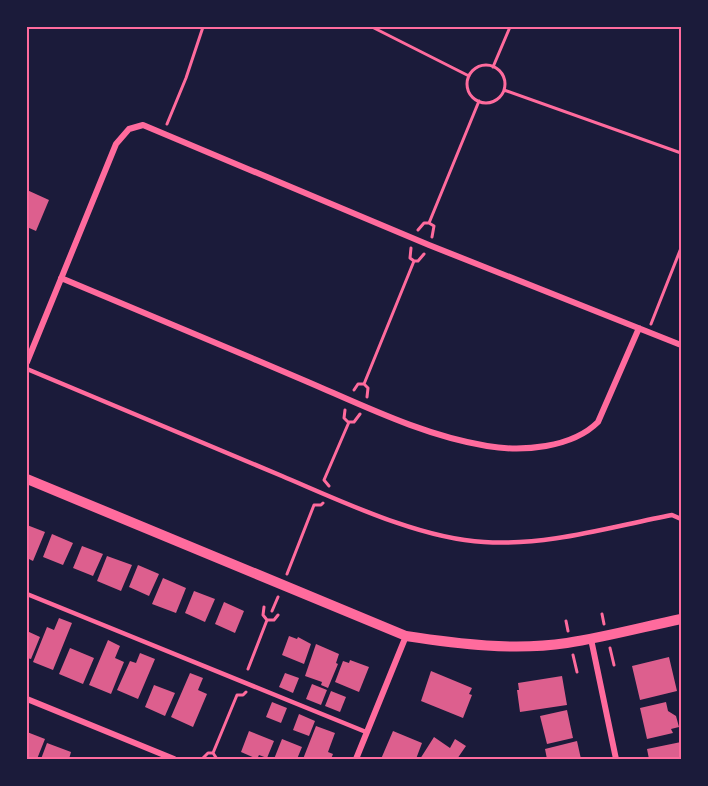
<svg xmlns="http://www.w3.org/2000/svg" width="708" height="786" viewBox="0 0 708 786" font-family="'PT Serif',serif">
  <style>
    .building { fill: #dd5f8e }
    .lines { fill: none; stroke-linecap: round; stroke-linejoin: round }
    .path { stroke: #ff6b9d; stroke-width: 3 }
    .service { stroke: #ff6b9d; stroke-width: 4.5 }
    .minor { stroke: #ff6b9d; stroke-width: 6 }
    .tertiary { stroke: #ff6b9d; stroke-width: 10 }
    .neatline { fill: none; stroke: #ff6b9d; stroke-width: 2 }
  </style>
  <rect width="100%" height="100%" fill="#1b1b3a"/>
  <!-- building -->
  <path class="building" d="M 27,190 L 49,200 L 36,231 L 27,227 Z
    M 27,525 L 45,532 L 33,561 L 27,558 Z
    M 52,534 L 73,543 L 63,565 L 43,557 Z
    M 82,546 L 103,554 L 93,576 L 73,568 Z
    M 107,556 L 132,565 L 121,591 L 97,581 Z
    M 138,565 L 159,574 L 149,596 L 129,587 Z
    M 163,578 L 186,588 L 176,613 L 152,604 Z
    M 194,591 L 215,599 L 205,622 L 185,613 Z
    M 224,602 L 244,611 L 235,633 L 215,624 Z
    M 59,618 L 72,623 L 53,670 L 33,662 L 47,627 L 54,630 Z
    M 27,631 L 40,637 L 31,659 L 27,658 Z
    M 289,636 L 297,639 L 298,637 L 311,644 L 304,664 L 282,655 Z
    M 108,640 L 120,646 L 115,658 L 124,662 L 111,694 L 89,685 Z
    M 316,644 L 339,654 L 336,663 L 338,664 L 328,688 L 321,685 L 322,682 L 305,676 Z
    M 70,648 L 94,658 L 83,684 L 59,674 Z
    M 140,653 L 155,659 L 138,699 L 117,690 L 130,661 L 136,663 Z
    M 669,657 L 677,691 L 640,700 L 632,666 Z
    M 350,660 L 369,667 L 359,692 L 335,682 L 343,661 L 349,663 Z
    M 431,671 L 472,688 L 469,694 L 472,695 L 463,718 L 421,701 Z
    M 190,673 L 203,678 L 198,690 L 207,694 L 193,727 L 171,717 Z
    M 285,673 L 299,678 L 293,693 L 279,687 Z
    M 562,676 L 567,705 L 520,712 L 517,690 L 519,690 L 518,683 Z
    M 312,684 L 327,690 L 321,705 L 306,699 Z
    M 154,685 L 175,693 L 165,716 L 145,707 Z
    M 331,691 L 346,697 L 340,712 L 325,706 Z
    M 272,702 L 287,708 L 281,723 L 266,717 Z
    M 666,702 L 668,711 L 676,716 L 679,727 L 671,729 L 673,733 L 647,739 L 640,708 Z
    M 567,710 L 573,738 L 547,744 L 540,716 Z
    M 299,714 L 315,721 L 309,736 L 293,730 Z
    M 316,726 L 335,733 L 328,752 L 333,754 L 331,759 L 303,759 Z
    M 249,731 L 274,741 L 267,758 L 259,755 L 257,759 L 241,752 Z
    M 393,731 L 422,743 L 416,759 L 381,759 Z
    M 27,732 L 45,739 L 37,759 L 27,759 Z
    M 434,737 L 450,748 L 455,739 L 466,746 L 457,759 L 420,759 Z
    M 282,739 L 302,747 L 297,759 L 274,759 Z
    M 577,741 L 581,759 L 547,759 L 545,749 Z
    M 681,742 L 681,759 L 649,759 L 647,749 Z
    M 47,743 L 71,752 L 69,759 L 41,759 Z"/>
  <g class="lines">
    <!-- path -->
    <path class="path" d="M 372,27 L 469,76
      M467 84a19 19 0 1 1 38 0a19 19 0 1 1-38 0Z
      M 493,67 L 510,27
      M 504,90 L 681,153
      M 167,124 L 186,78 L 203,27
      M 418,230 L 424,223 L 429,223
      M 432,237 L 434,226 L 429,223 L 479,101
      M 411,248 L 410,258 L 414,261
      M 651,324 L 681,248
      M 354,390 L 358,384 L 364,384
      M 367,397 L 368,388 L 364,384 L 414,261 L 418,261 L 424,254
      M 345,410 L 344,418 L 348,422
      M 329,486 L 324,480 L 349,422 L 354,422 L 360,414
      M 287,574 L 314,505 L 321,505 L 323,503
      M 264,607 L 263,615 L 267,620
      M 272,611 L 278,597
      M 602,614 L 604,624
      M 566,621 L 568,631
      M 610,648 L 614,665
      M 573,655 L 577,672
      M 248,669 L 267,620 L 274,620 L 278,615
      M 202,759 L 208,753 L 213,753
      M 217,759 L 213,753 L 237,695 L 243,695 L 246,692"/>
    <!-- service -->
    <path class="service" d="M 27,369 C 112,405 197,441 282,476 C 341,501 420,539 484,542 C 549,546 609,527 672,515 L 681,519
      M 27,594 L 366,732"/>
    <!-- minor -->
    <path class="minor" d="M 61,278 C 144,313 226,347 308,382 C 366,407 425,436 487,446 C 522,452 572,448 598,422 L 639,328
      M 27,362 L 116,144 L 129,129 L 143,125 L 429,245 L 681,345
      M 591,639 L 616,759
      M 27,699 L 174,759
      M 356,759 L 406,636"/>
    <!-- tertiary -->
    <path class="tertiary" d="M 27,479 L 406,636 C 459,644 514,651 567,643 C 606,637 643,627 681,619"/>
  </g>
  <!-- border -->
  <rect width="708" height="786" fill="none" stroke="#1b1b3a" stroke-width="57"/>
  <rect x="28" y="28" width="652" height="730" class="neatline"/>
</svg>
